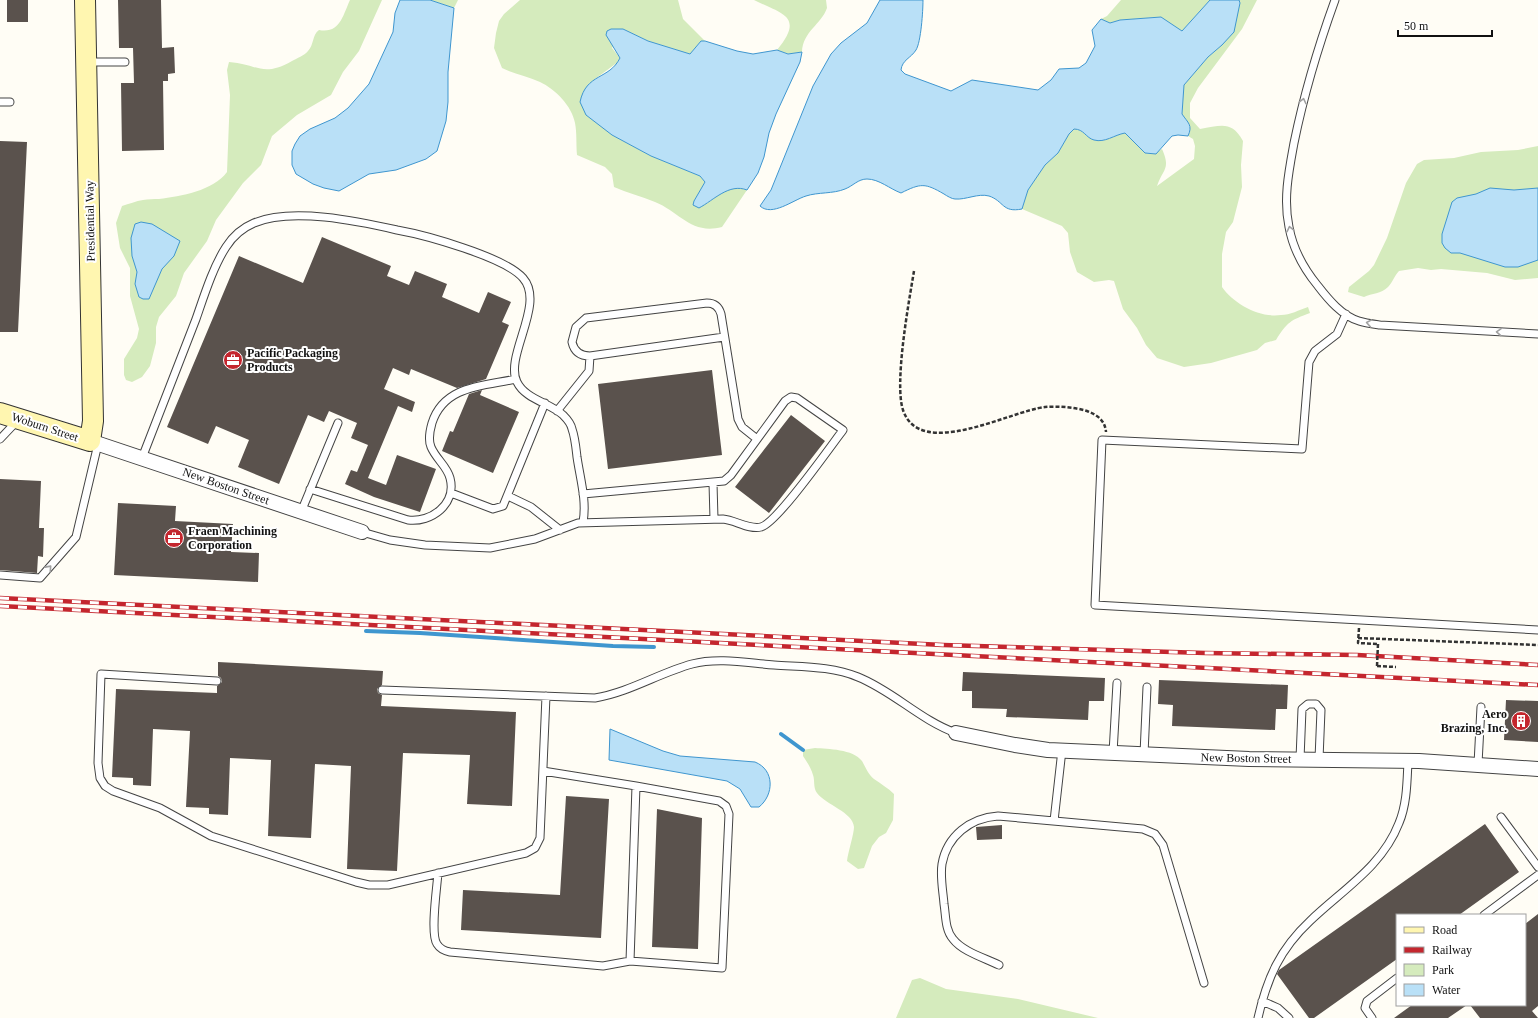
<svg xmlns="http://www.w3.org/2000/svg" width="1538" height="1018" viewBox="0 0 1538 1018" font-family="'Times New Roman',serif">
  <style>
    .green { fill: #d5ebbd }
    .water { fill: #b9e0f7; stroke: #3f96cf }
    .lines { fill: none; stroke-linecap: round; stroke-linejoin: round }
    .stream { stroke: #3f96cf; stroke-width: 4 }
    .building { fill: #5a524d }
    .lane-casing { stroke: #444; stroke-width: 9 }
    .street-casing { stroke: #444; stroke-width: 16 }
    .secondary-casing { stroke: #333; stroke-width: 22 }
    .path { stroke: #333; stroke-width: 2.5; stroke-dasharray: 4 2; stroke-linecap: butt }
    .lane { stroke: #fff; stroke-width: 7 }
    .street { stroke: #fff; stroke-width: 14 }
    .secondary { stroke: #fff6b0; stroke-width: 20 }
    .rail-casing { stroke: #c4262e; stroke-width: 4.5 }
    .rail { stroke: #fff; stroke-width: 3; stroke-dasharray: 9; stroke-linecap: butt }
    .path-bridge { stroke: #333; stroke-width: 2.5; stroke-dasharray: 4 2; stroke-linecap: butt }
    .oneway { stroke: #a0a0a0 }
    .labels { text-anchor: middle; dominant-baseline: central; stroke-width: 4; stroke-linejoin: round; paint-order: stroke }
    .street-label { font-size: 12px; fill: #111; stroke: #fff }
    .poi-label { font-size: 12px; font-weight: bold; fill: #111; stroke: #fff; text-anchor: start }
  </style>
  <rect width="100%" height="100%" fill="#fffdf5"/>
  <!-- green -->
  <path class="green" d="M 350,0 L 382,0 L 359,51 L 343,72 L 331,95 L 297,115 L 272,136 L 261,165 L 243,183 L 216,220 L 207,241 L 184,273 L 176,296 L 159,317 L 156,327 L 156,343 L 150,366 L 142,377 L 132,382 L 126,380 L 124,375 L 124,359 L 137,338 L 139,329 L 130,296 L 130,268 L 120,248 L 116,223 L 122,206 C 129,204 136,201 143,200 C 148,199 154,199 159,199 C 181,196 213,191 227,172 L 230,95 L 227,70 L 229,62 C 258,64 262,78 292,61 C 297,58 304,56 308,51 C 314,45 312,35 319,30 C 340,34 343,15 350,0 Z
    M 430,0 L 458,0 L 454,8 Z
    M 520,0 L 678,0 L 683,19 L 705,41 L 701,41 L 690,54 L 648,41 L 623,29 L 612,48 L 620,58 L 618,62 L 595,79 L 612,135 L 651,156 L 700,176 L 705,182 L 694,201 L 706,204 C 719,195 731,184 747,190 L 722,227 C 691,235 680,212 655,202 C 641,196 627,193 614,187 L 612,174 L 605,167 L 577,155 C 576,144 577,133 575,123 C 572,106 555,89 540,82 C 527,76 514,74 502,68 L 494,48 L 496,33 L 499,21 L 504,14 Z
    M 754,0 L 826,0 L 827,8 C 821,25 803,31 802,52 L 788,54 L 777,50 C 805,16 782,14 754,0 Z
    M 1121,0 L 1210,0 L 1182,31 L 1161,17 L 1120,20 L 1110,23 L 1101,19 L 1107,16 Z
    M 1239,0 L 1257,0 L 1242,29 L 1198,88 L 1190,103 L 1190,118 L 1200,129 C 1221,126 1231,120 1243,141 L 1241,165 L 1242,187 L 1233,222 L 1226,232 L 1222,254 L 1222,287 C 1234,304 1259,318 1281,315 C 1290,315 1299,310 1308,307 L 1310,313 C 1291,320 1287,322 1276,340 L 1265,343 L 1257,350 L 1211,363 L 1184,367 L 1157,358 L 1146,345 L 1137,328 L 1123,309 L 1114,281 L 1109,280 L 1094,282 L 1077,272 L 1070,252 L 1068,233 L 1062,226 L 1022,209 L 1028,190 L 1045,165 L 1058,153 L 1069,134 L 1074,129 C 1084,129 1086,138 1094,140 C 1105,143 1114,135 1125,133 L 1145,153 C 1152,155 1156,153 1162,149 C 1171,169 1163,169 1157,186 L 1194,159 L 1195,146 L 1193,139 L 1188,136 C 1193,125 1188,123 1182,114 L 1184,85 L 1208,57 L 1222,45 L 1240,3 Z
    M 1538,146 L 1538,278 L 1515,280 L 1487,273 L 1441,269 L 1431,270 L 1418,268 L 1399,271 C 1394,276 1393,282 1388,287 C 1381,294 1372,293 1364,297 L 1348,292 L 1349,287 L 1369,271 L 1374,265 L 1387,238 L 1406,183 L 1417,164 L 1424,160 L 1454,158 L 1481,152 L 1518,150 Z
    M 815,748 C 828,749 853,749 862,761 C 866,768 868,774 874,779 C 881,784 888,788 894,794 L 893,820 L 886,833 L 879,837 L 872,846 L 864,868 L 858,869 L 847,861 C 848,852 854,834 854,827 C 853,812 826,805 817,793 C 813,788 815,780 813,775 C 811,768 807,762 803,756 L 803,750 Z
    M 920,978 L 946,989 L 1018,999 L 1098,1018 L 896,1018 L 912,980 Z"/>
  <!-- water -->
  <path class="water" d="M 400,0 L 430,0 L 454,8 L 448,72 L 448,102 L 446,121 L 437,151 L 426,159 L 396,170 L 369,174 L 339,191 L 324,188 L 313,184 L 296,174 L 292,165 L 292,151 L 295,144 L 300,136 L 310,129 L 335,118 L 348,108 L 369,84 L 393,32 L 395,13 Z
    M 880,0 L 923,0 C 923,11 921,42 916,50 C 911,58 902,60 901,70 L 905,74 L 951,91 L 972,80 L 1038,90 L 1051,80 L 1059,69 L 1079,68 L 1086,63 L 1095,46 L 1092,30 L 1101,19 L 1110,23 L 1120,20 L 1161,17 L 1182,31 L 1210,0 L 1239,0 L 1240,3 L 1234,32 L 1222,45 L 1208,57 L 1184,85 L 1182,114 C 1188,123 1193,125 1188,136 L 1178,135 L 1172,136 L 1156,154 L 1145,153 L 1125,133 C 1114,135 1105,143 1094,140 C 1086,138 1084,129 1074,129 L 1069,134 L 1058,153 L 1045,165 L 1028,190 L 1022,209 C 1002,213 1004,201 989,196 C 978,193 966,200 955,199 C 952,199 947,196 944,194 C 925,183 921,183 901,193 C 890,189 879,179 867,179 C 858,179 853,186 845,189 C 833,194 818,192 806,196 C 793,200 772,217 760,206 L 771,190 L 813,86 L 831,54 L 841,43 L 867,23 Z
    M 611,29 L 623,29 L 648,41 L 690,54 L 701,41 L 705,41 L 737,51 L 753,54 L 777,50 L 788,54 L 802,52 L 800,62 L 776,114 L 769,133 L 764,157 L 758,173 L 747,190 C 729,183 714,200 699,208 L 693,205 L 694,201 L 705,182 L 700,176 L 651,156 L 612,135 L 586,115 L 580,102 C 586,73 609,80 620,58 L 606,35 L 607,31 Z
    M 1490,188 L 1514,190 L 1538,188 L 1538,260 L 1518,267 L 1505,267 L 1460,253 L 1451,253 L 1445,248 L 1442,243 L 1442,234 L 1452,202 L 1457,198 L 1476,194 Z
    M 141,222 L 152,224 L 180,241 L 174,256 L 162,269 L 149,299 L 143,299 L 139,297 L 135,284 L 137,272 L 132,256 L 131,238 L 135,224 Z
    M 610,729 L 663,751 L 680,756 L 755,762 C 775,770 774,795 759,807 L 751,807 L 740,789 L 727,781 L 609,760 Z"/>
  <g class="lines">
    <!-- stream -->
    <path class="stream" d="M 366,631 L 420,633 L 613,646 L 654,647
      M 781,734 L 803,750"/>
  </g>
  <!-- building -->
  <path class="building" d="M 7,0 L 28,0 L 28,22 L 7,22 Z
    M 118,0 L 161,0 L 162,48 L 174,47 L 175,73 L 168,74 L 168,81 L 163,81 L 164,150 L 122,151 L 121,83 L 134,83 L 133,48 L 119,48 Z
    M 0,141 L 27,142 L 18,332 L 0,332 Z
    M 322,237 L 391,266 L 387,276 L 409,285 L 415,271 L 447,284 L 442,297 L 479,313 L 488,292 L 511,302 L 502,322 L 509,325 L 486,379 L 457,388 L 411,369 L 409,375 L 393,368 L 384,389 L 415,402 L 412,412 L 398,406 L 368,478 L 386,485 L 397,455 L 436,469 L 420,512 L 374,497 L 345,484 L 351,470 L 357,472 L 368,445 L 351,438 L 357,423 L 329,411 L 324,422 L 308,415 L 279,484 L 238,467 L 249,440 L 216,426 L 208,444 L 167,427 L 239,256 L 303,283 Z
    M 712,370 L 722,455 L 608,469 L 598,384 Z
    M 482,390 L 480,395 L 519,412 L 493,473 L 442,451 L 450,431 L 453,432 L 469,394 Z
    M 791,415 L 825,441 L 769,513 L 735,487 Z
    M 0,479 L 41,481 L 39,528 L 44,528 L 43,557 L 38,556 L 37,573 L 0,570 Z
    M 118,503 L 176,506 L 175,521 L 233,524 L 231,552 L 259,553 L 258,582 L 114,575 Z
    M 218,662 L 383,671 L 382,685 L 377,689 L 378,693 L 382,695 L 381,706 L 516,712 L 512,806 L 467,804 L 470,755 L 403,753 L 397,871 L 347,869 L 351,766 L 315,764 L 311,838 L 268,836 L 271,760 L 230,758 L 228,815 L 209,814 L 209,808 L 186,807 L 190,731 L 153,729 L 151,786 L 133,785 L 133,778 L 112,777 L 116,689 L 217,693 L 217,686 L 222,682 L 221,678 L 218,676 Z
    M 963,672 L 1105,678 L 1104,701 L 1089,701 L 1088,720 L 1006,717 L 1007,709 L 972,708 L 972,691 L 962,691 Z
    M 1159,680 L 1288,685 L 1287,709 L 1276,709 L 1275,730 L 1172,726 L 1173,705 L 1158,704 Z
    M 1506,700 L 1538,701 L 1538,742 L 1504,740 Z
    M 566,796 L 609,799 L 601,938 L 461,930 L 463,890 L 560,895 Z
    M 657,809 L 702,818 L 698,949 L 652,947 Z
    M 1485,824 L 1519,872 L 1459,915 L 1397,915 L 1397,959 L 1314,1018 L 1309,1018 L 1277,974 L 1279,970 Z
    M 1002,825 L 1002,839 L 977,840 L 976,827 Z
    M 1538,914 L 1538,1006 L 1532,1011 L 1538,1018 L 1480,1018 L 1470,1005 L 1525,1005 L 1525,924 Z
    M 1412,1005 L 1467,1005 L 1448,1018 L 1394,1018 Z"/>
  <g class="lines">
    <!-- lane casing -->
    <g class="lane-casing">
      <path id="lane" d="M 1335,0 C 1318,47 1304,94 1294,143 C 1289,170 1283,199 1289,227 C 1293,249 1304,269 1318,286 C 1328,299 1342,316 1359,321 C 1365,323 1373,324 1380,325 L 1538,334
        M 87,62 L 125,62
        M 0,102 L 10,102
        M 1346,314 L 1337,334 L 1315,351 L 1309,362 L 1302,449 L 1102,440 L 1095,605 L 1538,630
        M 724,337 L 590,356 C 580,356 574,351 572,342 L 576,327 L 586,318 L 707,303 C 715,303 719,307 721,314 L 738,419 L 742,427 L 757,439
        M 557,411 L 589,371 L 590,356
        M 0,439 L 18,420
        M 142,458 C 160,411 178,365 196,319 C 204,296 213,267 226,247 C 233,236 242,228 254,223 C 291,207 358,221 397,230 C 425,235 505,257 523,278 C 546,304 504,356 517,382 C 525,399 550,403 563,415 C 567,419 571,423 572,429 C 575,437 576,448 577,457 C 580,478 587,501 583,522
        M 713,483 L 714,519
        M 310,489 L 408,520 C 431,523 457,504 450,478 C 447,466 436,459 431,447 C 428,440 430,430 432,423 C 444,385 484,386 516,379
        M 451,493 L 493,509 L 503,506 L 545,403
        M 508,496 L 531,507 L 560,530
        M 301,512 L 338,423
        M 362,532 L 390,540 L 425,545 L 490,548 L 535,539 L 578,523 L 723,519 C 735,520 749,530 761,527 C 777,523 830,447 843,430 L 797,398 L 791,397 L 785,401 L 731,475 L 724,481 L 583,494
        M 0,575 L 40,578 L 76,537 L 98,444
        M 217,681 L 101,674 L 98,763 L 100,778 L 105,786 L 113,791 L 160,808 L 211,836 L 356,882 L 369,885 L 388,885 L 526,853 L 535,848 L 540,838 L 546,696
        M 382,690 L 595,698 C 630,692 659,673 692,664 C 718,657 748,663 774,665 C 802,667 832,666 858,677 C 893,691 920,720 956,733
        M 1113,753 L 1117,683
        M 1144,754 L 1147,687
        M 1300,759 L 1302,709 L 1308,704 L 1316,704 L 1321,710 L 1319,759
        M 1478,764 L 1481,707
        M 1501,817 L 1538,867
        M 1054,821 L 1062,750
        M 438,873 C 437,887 430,934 437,944 C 440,949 445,951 450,952 L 603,966 L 630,961 L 636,786 L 543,771
        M 1484,915 L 1538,875
        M 630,961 L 722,968 L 729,814 L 726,806 L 719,801 L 636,786
        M 999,965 C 985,958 963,952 953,939 C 945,930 946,916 944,904 C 943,891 940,877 942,864 C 947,836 970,818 998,816 L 1143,829 L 1155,834 L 1163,845 L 1204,983
        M 1262,1001 L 1278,1008 L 1289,1018
        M 1258,1018 C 1267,978 1280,949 1310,921 C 1342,890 1382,867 1399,823 C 1407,804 1407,782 1408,761
        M 1372,1018 L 1365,1008 L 1367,1001 L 1397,978"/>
    </g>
    <!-- street casing -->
    <g class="street-casing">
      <path id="street" d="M 90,441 L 362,532
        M 956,733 L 1015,745 L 1048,750 L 1249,759 L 1419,761 L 1538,769"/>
    </g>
    <!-- secondary casing -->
    <g class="secondary-casing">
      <path id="secondary" d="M 0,413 L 90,441 L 93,421 L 85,0"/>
    </g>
    <!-- path -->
    <path class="path" d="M 914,271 C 909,301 894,383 903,410 C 920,461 1010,411 1045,407 C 1058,406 1074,407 1087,411 C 1097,415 1105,420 1106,432
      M 1359,628 L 1358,643 L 1378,644
      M 1358,638 L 1538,645
      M 1377,666 L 1396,667"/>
    <!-- lane -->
    <use href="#lane" class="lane"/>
    <!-- street -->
    <use href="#street" class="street"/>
    <!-- secondary -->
    <use href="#secondary" class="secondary"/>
    <!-- rail casing -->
    <g class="rail-casing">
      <path id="rail" d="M 0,598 L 943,645 L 1205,653 L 1357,655 L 1538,665
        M 0,606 L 1538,685"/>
    </g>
    <!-- rail -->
    <use href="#rail" class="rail"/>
    <!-- path-bridge -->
    <path class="path-bridge" d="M 1377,666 L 1378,644"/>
  </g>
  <!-- one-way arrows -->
  <defs><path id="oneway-chevron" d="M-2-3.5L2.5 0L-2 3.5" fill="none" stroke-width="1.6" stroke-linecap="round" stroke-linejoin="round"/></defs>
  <g class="oneway">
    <use href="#oneway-chevron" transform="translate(1303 101) rotate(-77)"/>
    <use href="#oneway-chevron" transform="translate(1290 229) rotate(-103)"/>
    <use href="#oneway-chevron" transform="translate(1369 323) rotate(-170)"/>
    <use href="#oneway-chevron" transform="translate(1499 332) rotate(-177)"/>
    <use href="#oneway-chevron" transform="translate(49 568) rotate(-48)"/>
  </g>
  <!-- icons -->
  <defs>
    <g id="office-disc" transform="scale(1)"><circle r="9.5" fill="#c4262e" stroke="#fff"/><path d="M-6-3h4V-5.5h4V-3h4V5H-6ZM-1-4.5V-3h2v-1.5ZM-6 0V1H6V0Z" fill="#fff"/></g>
    <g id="building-disc" transform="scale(1)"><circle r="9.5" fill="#c4262e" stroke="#fff"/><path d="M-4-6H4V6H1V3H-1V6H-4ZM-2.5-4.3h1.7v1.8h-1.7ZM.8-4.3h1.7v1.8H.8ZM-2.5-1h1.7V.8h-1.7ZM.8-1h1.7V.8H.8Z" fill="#fff"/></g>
  </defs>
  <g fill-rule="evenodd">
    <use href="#office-disc" x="233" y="360"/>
    <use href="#office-disc" x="174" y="538"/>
    <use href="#building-disc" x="1521" y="721"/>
  </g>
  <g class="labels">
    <!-- street labels -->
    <g class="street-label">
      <text transform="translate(90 221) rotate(-91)">Presidential Way</text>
      <text transform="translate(45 427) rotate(18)">Woburn Street</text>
      <text transform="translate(226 486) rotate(19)">New Boston Street</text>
      <text transform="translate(1246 758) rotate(1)">New Boston Street</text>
    </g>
    <!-- poi labels -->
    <g class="poi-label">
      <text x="247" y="353">Pacific Packaging<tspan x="247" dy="14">Products</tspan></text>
      <text x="188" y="531">Fraen Machining<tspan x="188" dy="14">Corporation</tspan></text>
      <text x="1507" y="714" text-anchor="end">Aero<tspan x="1507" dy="14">Brazing, Inc.</tspan></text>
    </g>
  </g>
  <!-- legend -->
  <rect x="1396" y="914" width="130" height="92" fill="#ffffff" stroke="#a0a0a0"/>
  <rect x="1404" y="927" width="20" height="6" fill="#fff6b0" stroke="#a0a0a0"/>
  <text x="1432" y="934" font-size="12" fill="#111111">Road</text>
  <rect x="1404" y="947" width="20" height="6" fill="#c4262e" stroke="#a0a0a0"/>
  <text x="1432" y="954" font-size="12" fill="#111111">Railway</text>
  <rect x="1404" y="964" width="20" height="12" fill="#d5ebbd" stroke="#a0a0a0"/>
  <text x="1432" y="974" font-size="12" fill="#111111">Park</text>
  <rect x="1404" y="984" width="20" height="12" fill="#b9e0f7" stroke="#a0a0a0"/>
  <text x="1432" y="994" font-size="12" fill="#111111">Water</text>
  <!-- scale -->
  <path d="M1398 30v6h94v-6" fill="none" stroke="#111111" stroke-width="2"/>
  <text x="1404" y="30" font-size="12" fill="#111111" stroke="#ffffff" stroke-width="3" paint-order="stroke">50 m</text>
</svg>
